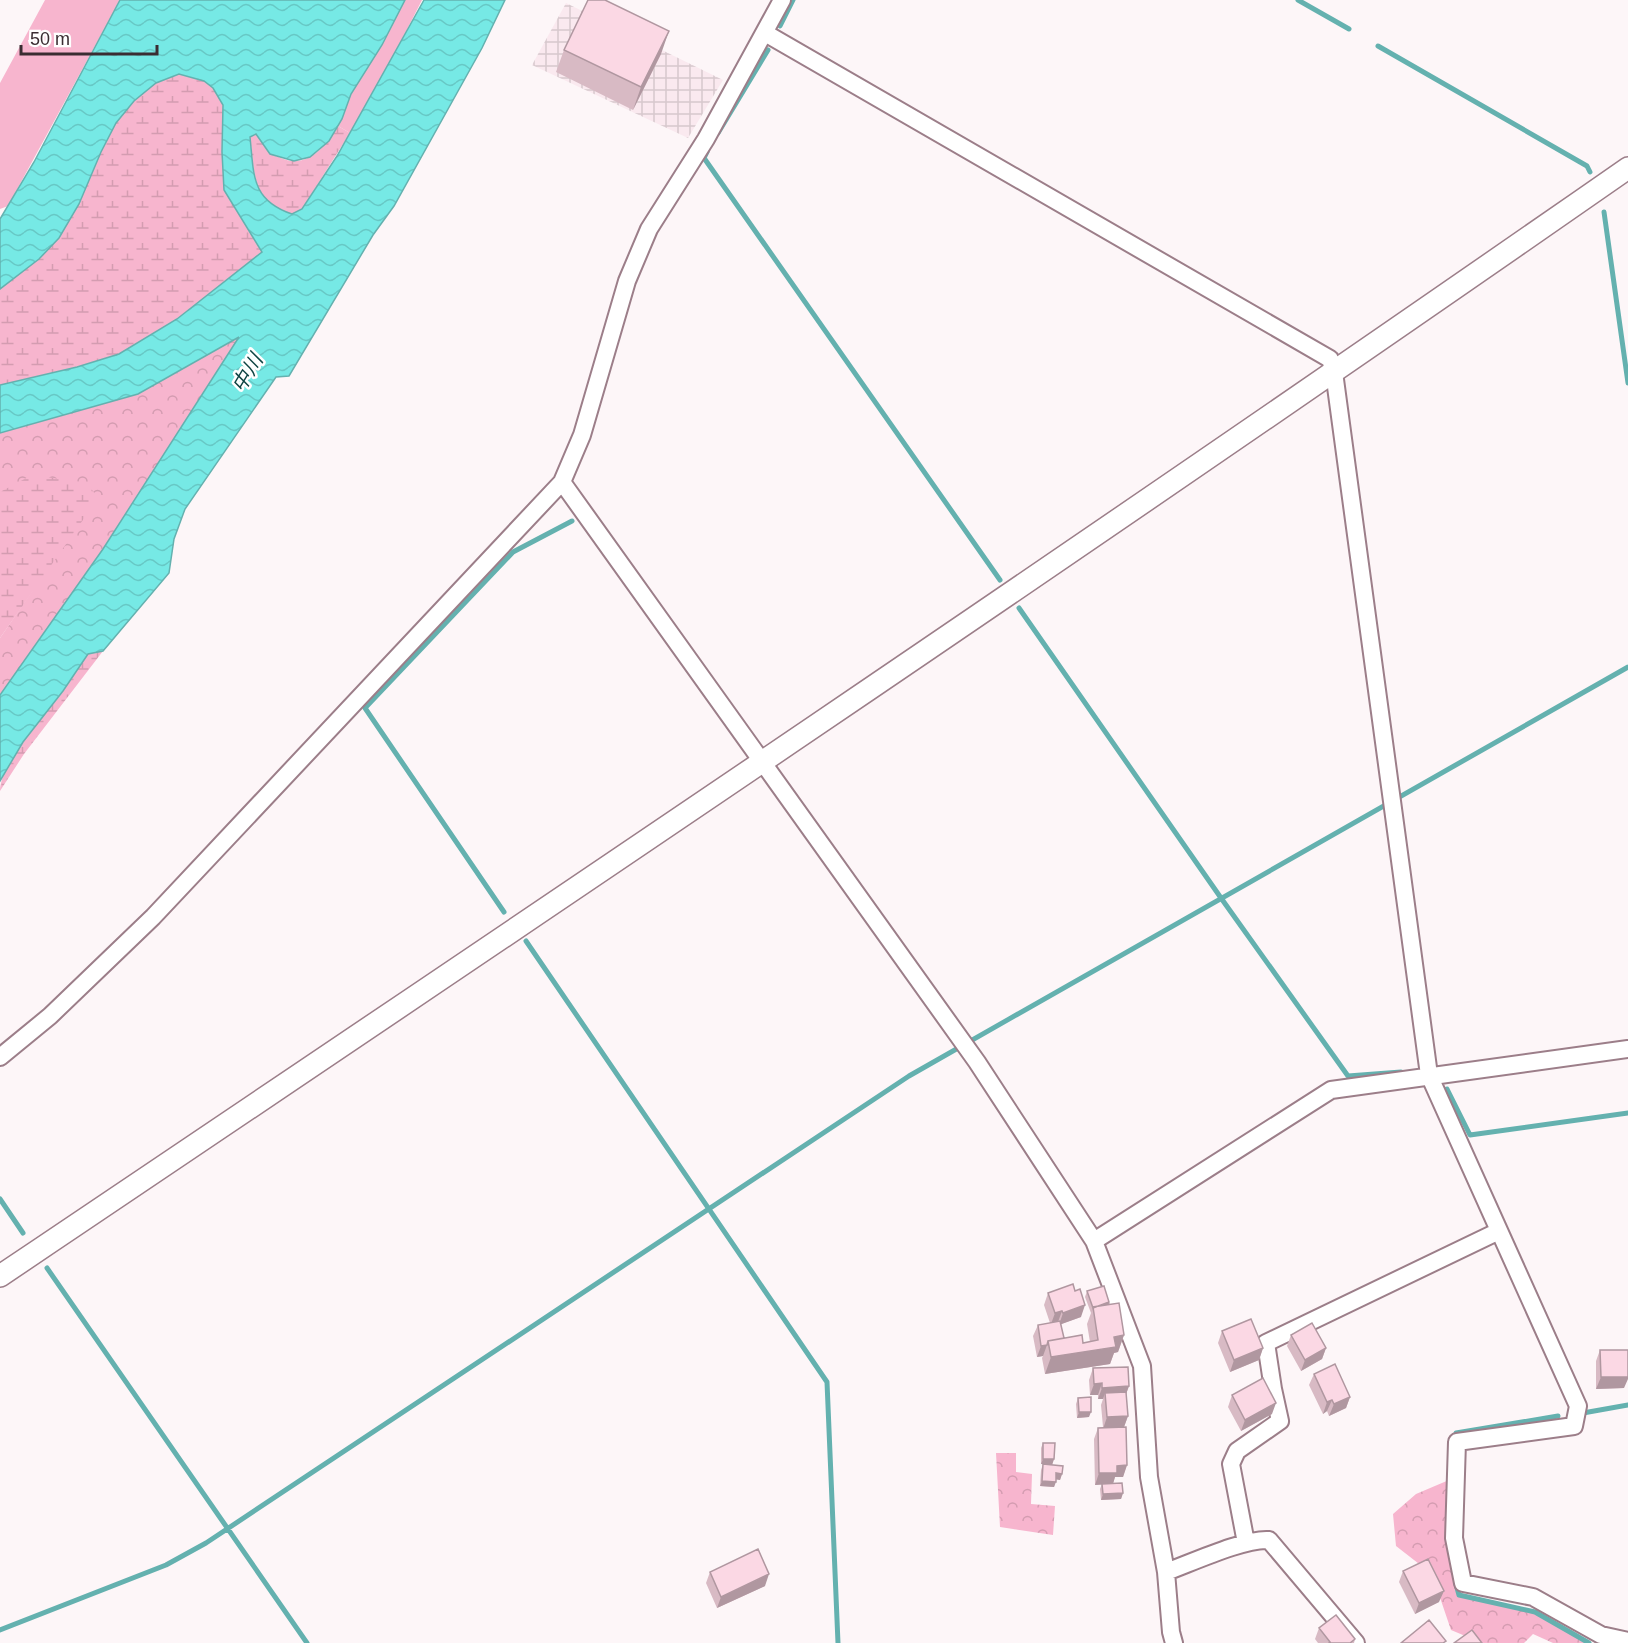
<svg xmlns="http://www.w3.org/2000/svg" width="1628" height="1643" viewBox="0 0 1628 1643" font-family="Arial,'Noto Sans JP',sans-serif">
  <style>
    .industrial { fill: url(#industrial-grid) }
    .grass { fill: #f7b5ce }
    .forest { fill: url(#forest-crowns) }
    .wetland { fill: url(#wetland-marsh) }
    .water { fill: url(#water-waves); stroke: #64b1af; stroke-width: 1.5 }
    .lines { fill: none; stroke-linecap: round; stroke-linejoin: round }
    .stream { stroke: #64b1af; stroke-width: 5 }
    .minor-casing { stroke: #9c7e89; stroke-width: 20 }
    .tertiary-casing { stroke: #9c7e89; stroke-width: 24 }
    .minor { stroke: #fff; stroke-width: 16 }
    .tertiary { stroke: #fff; stroke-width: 21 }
    .wall { fill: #d8bac4 }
    .shaded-wall { fill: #b097a0 }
    .building { fill: #fbd8e4; stroke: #b097a0; stroke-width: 1.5 }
    .labels { text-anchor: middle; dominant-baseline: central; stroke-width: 5; stroke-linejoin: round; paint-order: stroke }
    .water-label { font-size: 20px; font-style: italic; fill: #0e4443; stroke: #fff }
  </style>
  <defs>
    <pattern id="industrial-grid" width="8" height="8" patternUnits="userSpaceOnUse" patternTransform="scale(1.5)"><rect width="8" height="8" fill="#fae9ef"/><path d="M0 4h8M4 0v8" fill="none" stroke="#d7c8cd"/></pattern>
    <pattern id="forest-crowns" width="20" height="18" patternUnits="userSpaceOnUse" patternTransform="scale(1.5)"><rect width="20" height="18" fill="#f7b5ce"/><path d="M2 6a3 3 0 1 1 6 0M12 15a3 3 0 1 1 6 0" fill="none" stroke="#d49cb1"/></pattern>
    <pattern id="wetland-marsh" width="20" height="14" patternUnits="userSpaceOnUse" patternTransform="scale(1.5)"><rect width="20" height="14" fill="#f7b5ce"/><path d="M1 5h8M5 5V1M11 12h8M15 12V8" fill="none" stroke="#d49cb1"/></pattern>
    <pattern id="water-waves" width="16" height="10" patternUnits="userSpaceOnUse" patternTransform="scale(1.5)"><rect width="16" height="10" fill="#76e9e5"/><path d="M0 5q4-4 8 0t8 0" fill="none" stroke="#67c8c5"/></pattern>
  </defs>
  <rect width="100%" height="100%" fill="#fdf6f8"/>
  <!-- industrial -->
  <path class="industrial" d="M 566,3 L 723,80 L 688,138 L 532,65 Z"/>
  <!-- grass -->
  <path class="grass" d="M 45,0 L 120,0 L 8,206 L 0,209 L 0,83 Z
    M 405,0 L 422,0 L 396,51 L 350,133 L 338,126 L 351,94 L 382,45 Z"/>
  <!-- forest -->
  <path class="forest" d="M 240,336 L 103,549 L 0,695 L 0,638 L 33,590 L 0,492 L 0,433 L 138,394 Z
    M 996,1453 L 1016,1453 L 1016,1472 L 1032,1474 L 1031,1504 L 1055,1506 L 1053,1535 L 1000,1527 Z
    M 1449,1480 L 1448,1549 L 1459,1595 L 1535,1612 L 1589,1643 L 1553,1643 L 1533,1634 L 1524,1643 L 1482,1643 L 1451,1630 L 1432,1574 L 1396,1546 L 1393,1514 L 1416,1494 Z"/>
  <!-- wetland -->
  <path class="wetland" d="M 179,74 L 204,81 L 213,88 L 223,105 L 222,152 L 248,227 L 262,252 L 177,319 L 119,354 L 77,367 L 0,385 L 0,289 L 39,259 L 116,123 L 134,101 L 156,83 Z
    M 338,126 L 350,133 L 302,209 L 292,214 C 251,200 255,175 250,137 L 256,134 L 270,154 C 277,156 286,161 293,161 C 314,162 329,141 338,126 Z
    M 32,475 L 87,483 L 95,494 L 85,517 L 0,638 L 0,492 Z
    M 103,651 L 24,754 L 0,791 C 0,763 44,716 62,693 C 71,680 79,667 88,654 Z"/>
  <!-- water -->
  <path class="water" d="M 120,0 L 405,0 L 382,45 L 351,94 L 342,119 L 329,141 L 310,157 L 294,161 L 270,154 L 256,134 L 250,137 C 254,175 251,200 292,214 L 302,209 L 337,156 L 424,0 L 505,0 L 482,48 L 394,206 L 373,235 L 289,376 L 276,377 L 185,509 L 174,539 L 169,573 L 103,651 L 88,654 L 63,691 L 23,742 L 0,781 L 0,695 L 103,549 L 239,337 L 138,394 L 0,433 L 0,385 L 77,367 L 119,354 L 177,319 L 262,252 L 224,190 L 222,152 L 223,105 L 213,88 L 204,81 L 179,74 L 156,83 L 134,101 L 116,123 L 101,152 L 79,204 L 59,238 L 39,259 L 0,289 L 0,219 L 34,162 Z"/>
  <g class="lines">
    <!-- stream -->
    <path class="stream" d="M 1298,0 L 1349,29
      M 780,26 L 793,0
      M 1378,46 L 1587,166 L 1590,172
      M 718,133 L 768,50
      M 707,152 L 704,158 L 1000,580
      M 1604,212 L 1628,383
      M 1019,608 L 1221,898 L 1348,1076 L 1401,1072
      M 504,912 L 365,708 L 513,552 L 572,521
      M 526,941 L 827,1382 L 838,1643
      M 1447,1089 L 1470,1135 L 1628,1113
      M 0,1199 L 23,1233
      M 47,1268 L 307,1643
      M 1583,1413 L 1628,1405
      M 1454,1439 L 1456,1433 L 1558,1416
      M 1456,1584 L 1459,1595 L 1535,1612 L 1589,1643
      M 0,1630 L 166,1565 L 206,1543 L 909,1076 L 1628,667"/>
    <!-- minor casing -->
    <g class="minor-casing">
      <path id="minor" d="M 765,33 L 1330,359 L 1334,372 L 1429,1075 L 1578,1406 L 1574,1426 L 1457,1442 L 1454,1538 L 1463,1583 L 1533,1597 L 1601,1635 L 1628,1641
        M 562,482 L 977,1062 L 1094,1241 L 1142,1366 L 1149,1477 L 1166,1572 L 1171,1632 L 1174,1643
        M 0,1057 L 50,1016 L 153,917 L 562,482 L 582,435 L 627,281 L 649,229 L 706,139 L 782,0
        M 1094,1241 L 1331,1090 L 1628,1049
        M 1246,1543 L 1231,1464 L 1237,1451 L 1280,1421 L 1273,1389 L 1266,1343 L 1499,1231
        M 1166,1572 C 1191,1563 1245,1538 1269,1540 L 1356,1643"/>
    </g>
    <!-- tertiary casing -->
    <g class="tertiary-casing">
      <path id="tertiary" d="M 0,1276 C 544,910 1089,543 1628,168"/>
    </g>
    <!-- minor -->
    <use href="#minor" class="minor"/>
    <!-- tertiary -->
    <use href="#tertiary" class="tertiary"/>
  </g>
  <!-- wall -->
  <path class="wall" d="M 564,50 L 661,54 L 633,110 L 556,72 Z
    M 1087,1291 L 1109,1302 L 1108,1305 L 1124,1335 L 1118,1352 L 1114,1353 L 1110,1364 L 1045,1374 L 1042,1358 L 1043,1356 L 1037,1357 L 1033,1336 L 1038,1325 L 1050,1323 L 1044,1305 L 1048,1293 L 1081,1317 L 1061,1324 L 1064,1338 L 1083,1343 L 1090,1342 L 1087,1324 L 1091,1313 L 1085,1297 Z
    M 1222,1331 L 1263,1348 L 1259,1360 L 1230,1372 L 1218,1343 Z
    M 1291,1335 L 1326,1348 L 1322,1359 L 1301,1371 L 1287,1346 Z
    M 1600,1350 L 1624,1388 L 1596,1389 L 1596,1361 Z
    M 1093,1368 L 1129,1386 L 1126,1394 L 1128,1416 L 1124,1427 L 1127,1465 L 1123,1477 L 1115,1477 L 1113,1483 L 1123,1493 L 1121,1499 L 1101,1500 L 1100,1489 L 1102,1484 L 1095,1485 L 1094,1439 L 1098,1428 L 1103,1427 L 1101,1405 L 1103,1399 L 1098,1399 L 1098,1395 L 1090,1395 L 1089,1380 Z
    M 1314,1374 L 1350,1397 L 1346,1408 L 1329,1416 L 1327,1411 L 1323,1414 L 1309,1385 Z
    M 1232,1395 L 1272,1414 L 1241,1431 L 1228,1407 Z
    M 1078,1398 L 1089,1417 L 1077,1418 L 1076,1404 Z
    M 1043,1443 L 1054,1459 L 1052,1465 L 1062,1474 L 1060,1480 L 1056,1479 L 1054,1487 L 1040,1486 L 1041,1470 L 1043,1464 L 1041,1464 L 1041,1448 Z
    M 1403,1571 L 1439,1602 L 1415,1614 L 1399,1582 Z
    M 710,1572 L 765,1586 L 717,1608 L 706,1583 Z
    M 1319,1628 L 1355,1639 L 1354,1643 L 1318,1643 L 1315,1639 Z"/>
  <!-- shaded-wall -->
  <path class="shaded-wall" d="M 669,31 L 661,54 L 633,110 L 641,87 Z
    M 1109,1302 L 1107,1308 L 1093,1307 L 1091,1313 L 1093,1308 Z
    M 1085,1305 L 1081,1317 L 1059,1325 L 1063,1313 Z
    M 1062,1311 L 1058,1322 L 1051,1324 L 1055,1313 Z
    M 1124,1335 L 1118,1352 L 1114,1353 L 1110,1364 L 1045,1374 L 1051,1357 L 1114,1337 Z
    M 1047,1345 L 1043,1356 L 1037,1357 L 1041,1346 Z
    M 1263,1348 L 1259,1360 L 1230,1372 L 1234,1360 Z
    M 1326,1348 L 1322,1359 L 1301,1371 L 1305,1360 Z
    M 1601,1377 L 1628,1377 L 1628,1379 L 1624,1388 L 1596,1389 Z
    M 1102,1383 L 1098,1395 L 1090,1395 L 1094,1384 Z
    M 1129,1386 L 1125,1397 L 1105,1393 L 1103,1399 L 1098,1399 L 1102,1388 Z
    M 1350,1397 L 1346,1408 L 1329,1416 L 1334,1404 Z
    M 1332,1400 L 1327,1411 L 1323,1414 L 1327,1402 Z
    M 1276,1403 L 1272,1414 L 1241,1431 L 1245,1420 Z
    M 1079,1412 L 1091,1412 L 1089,1417 L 1077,1418 Z
    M 1128,1416 L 1124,1427 L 1103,1429 L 1107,1417 Z
    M 1043,1459 L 1054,1459 L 1052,1465 L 1041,1464 Z
    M 1127,1465 L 1123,1477 L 1115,1477 L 1113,1484 L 1095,1485 L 1099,1473 L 1117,1466 Z
    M 1056,1473 L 1062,1474 L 1060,1480 L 1054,1479 Z
    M 1042,1481 L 1056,1482 L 1054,1487 L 1040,1486 Z
    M 1123,1493 L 1121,1499 L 1101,1500 L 1103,1494 Z
    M 769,1574 L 765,1586 L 717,1608 L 721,1597 Z
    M 1444,1591 L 1439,1602 L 1415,1614 L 1419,1603 Z"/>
  <!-- building -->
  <path class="building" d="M 588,0 L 605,0 L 669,31 L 641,87 L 564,50 Z
    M 1073,1284 L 1075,1291 L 1080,1289 L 1085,1305 L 1063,1313 L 1062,1311 L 1055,1313 L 1048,1293 Z
    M 1104,1286 L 1109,1302 L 1093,1308 L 1087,1291 Z
    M 1119,1303 L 1124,1335 L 1114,1337 L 1116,1347 L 1051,1357 L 1048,1341 L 1082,1335 L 1083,1343 L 1098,1340 L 1093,1307 Z
    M 1251,1319 L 1263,1348 L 1234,1360 L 1222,1331 Z
    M 1060,1321 L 1064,1338 L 1048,1341 L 1047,1345 L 1041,1346 L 1038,1325 Z
    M 1312,1323 L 1326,1348 L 1305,1360 L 1291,1335 Z
    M 1600,1350 L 1628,1350 L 1628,1377 L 1601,1377 Z
    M 1335,1364 L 1350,1397 L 1334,1404 L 1332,1400 L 1327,1402 L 1314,1374 Z
    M 1128,1367 L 1129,1386 L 1102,1388 L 1102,1383 L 1094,1384 L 1093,1368 Z
    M 1263,1378 L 1276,1403 L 1245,1420 L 1232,1395 Z
    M 1126,1392 L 1128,1416 L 1107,1417 L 1105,1393 Z
    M 1091,1397 L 1091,1412 L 1079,1412 L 1078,1398 Z
    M 1126,1427 L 1127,1465 L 1117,1466 L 1117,1473 L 1099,1473 L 1098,1428 Z
    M 1043,1443 L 1055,1443 L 1054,1459 L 1043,1459 Z
    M 1043,1464 L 1063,1466 L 1062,1474 L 1056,1473 L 1056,1482 L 1042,1481 Z
    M 1122,1483 L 1123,1493 L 1103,1494 L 1102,1484 Z
    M 758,1549 L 769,1574 L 721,1597 L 710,1572 Z
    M 1428,1559 L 1444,1591 L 1419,1603 L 1403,1571 Z
    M 1336,1615 L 1355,1639 L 1350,1643 L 1329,1643 L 1330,1642 L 1319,1628 Z
    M 1429,1620 L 1446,1641 L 1443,1643 L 1401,1643 Z
    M 1472,1630 L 1482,1643 L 1454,1643 Z"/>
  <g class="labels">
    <!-- water labels -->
    <g class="water-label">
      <text transform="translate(247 373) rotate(-59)">中川</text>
    </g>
  </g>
  <!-- scale -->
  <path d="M21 45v9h136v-9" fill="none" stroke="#3a2d32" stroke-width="3"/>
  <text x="30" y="45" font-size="18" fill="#3a2d32" stroke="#ffffff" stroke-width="4.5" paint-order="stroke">50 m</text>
</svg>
